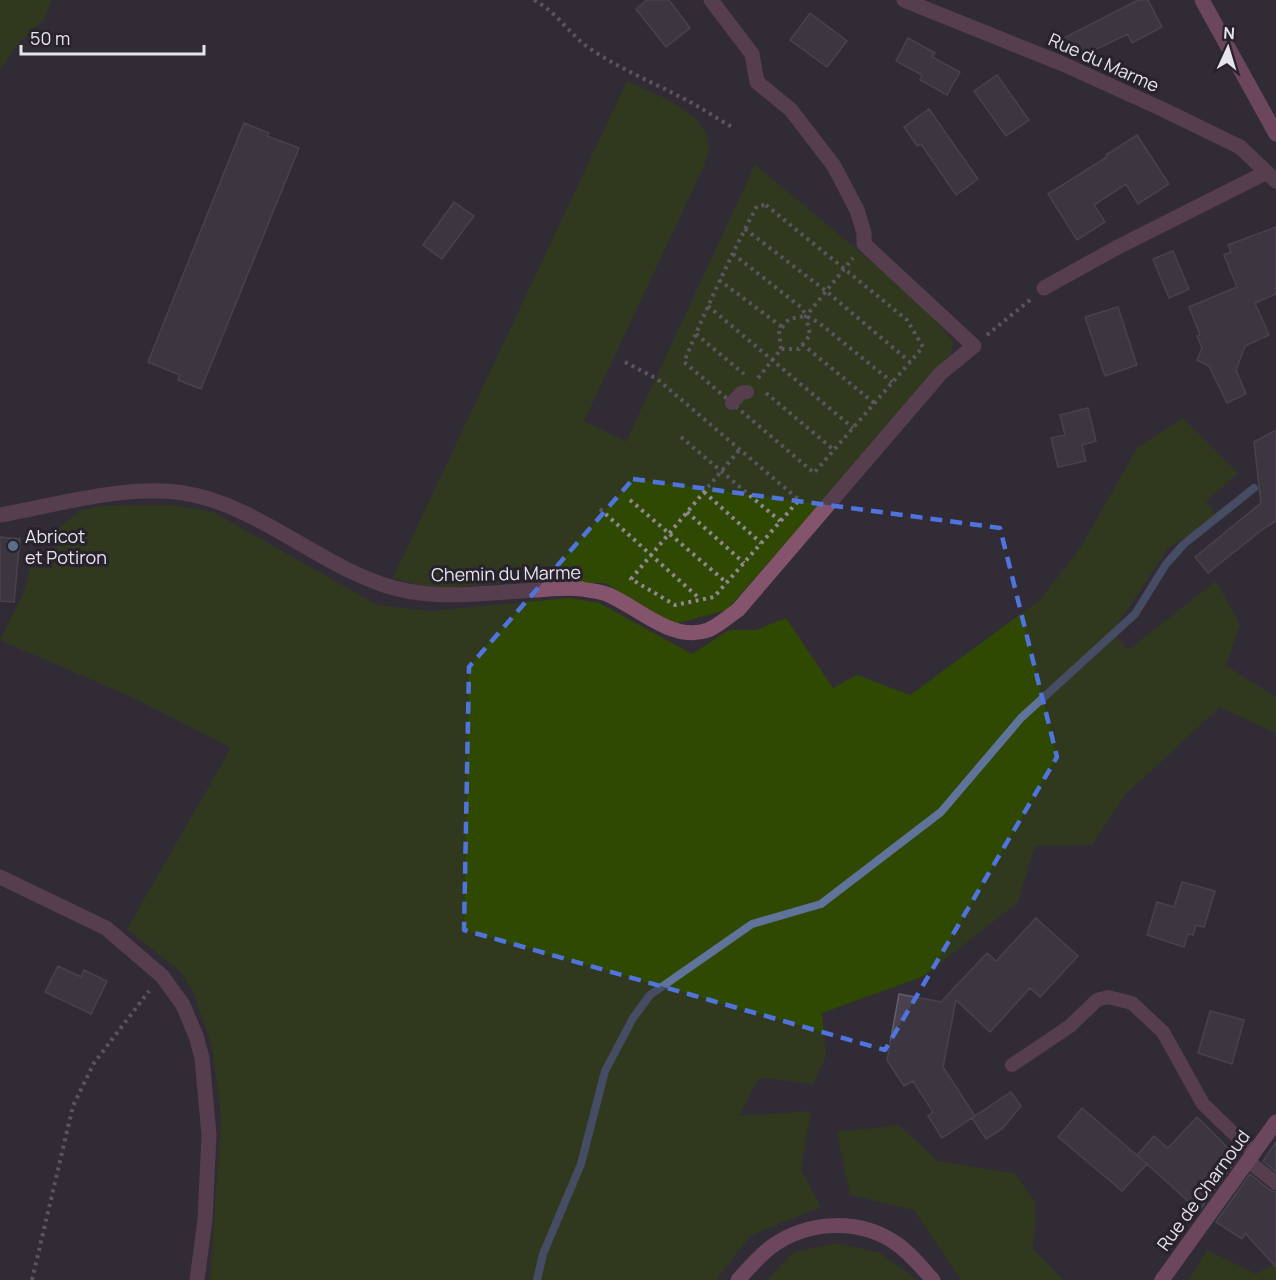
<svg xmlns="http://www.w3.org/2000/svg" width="1276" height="1280" viewBox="0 0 1276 1280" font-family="Manrope,sans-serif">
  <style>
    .green { fill: #304902 }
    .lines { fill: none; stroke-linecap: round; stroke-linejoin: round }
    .stream { stroke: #60739b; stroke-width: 8 }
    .building { fill: #4a434f; stroke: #635d69; stroke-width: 1.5 }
    .path { stroke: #8d8891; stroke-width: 4; stroke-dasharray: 3 4.5; stroke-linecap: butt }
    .lane { stroke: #83546b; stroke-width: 14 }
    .street { stroke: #83546b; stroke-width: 15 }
    .secondary { stroke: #b1668c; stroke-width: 15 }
    .marked { fill: none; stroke: #5074dd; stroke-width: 4.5; stroke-dasharray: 12 8; stroke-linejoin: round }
    .service-dot { fill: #5c6f8a; stroke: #28222d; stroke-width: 2 }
    .labels { text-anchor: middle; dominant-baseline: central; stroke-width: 6; stroke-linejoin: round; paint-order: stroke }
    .street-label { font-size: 18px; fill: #e8e4ec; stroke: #28222d }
    .poi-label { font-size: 18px; fill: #e8e4ec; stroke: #28222d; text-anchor: start }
  </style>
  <rect width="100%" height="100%" fill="#322c37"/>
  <!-- green -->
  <path class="green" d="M 0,0 L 52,0 L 44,19 L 16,46 L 0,70 Z
    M 627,81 C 654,94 708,112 709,147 C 709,153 705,160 704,166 L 584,421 L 626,442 L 755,165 L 918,300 L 953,341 L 952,352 L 727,610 L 674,624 L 605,583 L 497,583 L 447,588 L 420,585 L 393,578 Z
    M 1183,418 L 1238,473 L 1206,502 L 1218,518 L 1168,548 L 1112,633 L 1128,650 L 1216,581 L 1240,625 L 1226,666 L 1276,697 L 1276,733 L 1220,707 L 1125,795 L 1092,845 L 1035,846 L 1018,902 L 924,976 L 822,1013 L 826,1056 L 813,1084 L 759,1078 L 739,1116 L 811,1111 L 801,1170 L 821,1207 L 751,1235 L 716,1280 L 210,1280 L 221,1118 L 212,1046 L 193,991 L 181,972 L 127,929 L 231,748 L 132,697 L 0,640 L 25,590 L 30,568 L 52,568 L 56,530 L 82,510 L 101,506 L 169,505 L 213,512 L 377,605 L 430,611 L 569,598 L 599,603 L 692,654 L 729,630 L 756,630 L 786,618 L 833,688 L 857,675 L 910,695 L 1040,600 L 1081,547 L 1137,448 Z
    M 899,1125 L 937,1161 L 1014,1173 L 1036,1204 L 1033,1249 L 1063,1280 L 961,1280 L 914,1210 L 850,1195 L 837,1132 Z
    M 837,1243 L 880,1253 L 917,1280 L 767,1280 L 794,1252 Z
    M 1207,1250 L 1256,1274 L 1276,1263 L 1276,1280 L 1189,1280 Z"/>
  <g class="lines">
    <!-- stream -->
    <path class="stream" d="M 537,1280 L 543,1254 L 581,1164 L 605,1071 L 633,1018 L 650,995 L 752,924 L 821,904 L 941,812 L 1021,718 L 1135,614 L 1166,564 L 1184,544 L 1254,488"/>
  </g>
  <!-- building -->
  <path class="building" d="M 647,0 L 669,0 L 690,28 L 666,47 L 636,9 Z
    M 1138,0 L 1148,0 L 1162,27 L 1132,43 L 1128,34 L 1088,53 L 1056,42 Z
    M 810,13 L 847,41 L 827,67 L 790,40 Z
    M 908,38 L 935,53 L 932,57 L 960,72 L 947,95 L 920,80 L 922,75 L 896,61 Z
    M 997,75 L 1029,120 L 1006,136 L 974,91 Z
    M 929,109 L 978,179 L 956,195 L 921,144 L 917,146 L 904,127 Z
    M 244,123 L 269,133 L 267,136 L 299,148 L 201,389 L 178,380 L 180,375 L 148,362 Z
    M 1137,135 L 1169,184 L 1138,204 L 1126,184 L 1094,205 L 1105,222 L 1077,240 L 1048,194 L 1107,157 L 1106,155 Z
    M 454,202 L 474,216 L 442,259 L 423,245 Z
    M 1276,227 L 1276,294 L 1255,303 L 1269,335 L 1245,346 L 1236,370 L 1246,394 L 1227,403 L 1209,366 L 1197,360 L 1202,348 L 1197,336 L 1200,335 L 1189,307 L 1237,287 L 1224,255 L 1231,252 L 1228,245 Z
    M 1173,251 L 1189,289 L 1169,298 L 1153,259 Z
    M 1118,307 L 1137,365 L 1105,376 L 1085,317 Z
    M 1088,408 L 1096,441 L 1082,445 L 1086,461 L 1058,467 L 1051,438 L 1065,435 L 1060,415 Z
    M 1276,430 L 1276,521 L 1263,529 L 1208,573 L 1195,557 L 1261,503 L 1254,442 Z
    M 0,537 L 20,539 L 14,602 L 0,601 Z
    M 1182,882 L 1215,891 L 1204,927 L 1196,925 L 1193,935 L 1188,934 L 1184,947 L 1147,935 L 1157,902 L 1174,907 Z
    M 1036,918 L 1078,956 L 1040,997 L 1030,988 L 990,1032 L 956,1000 L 943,1067 L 975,1116 L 942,1138 L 928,1116 L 933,1112 L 913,1081 L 904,1086 L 887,1060 L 899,994 L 941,1002 L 987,953 L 996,961 Z
    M 58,966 L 81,977 L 84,970 L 107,981 L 91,1014 L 45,992 Z
    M 1210,1011 L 1244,1020 L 1232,1064 L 1198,1053 Z
    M 1011,1092 L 1021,1106 L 1002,1129 L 986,1139 L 972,1118 Z
    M 1082,1108 L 1147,1164 L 1122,1191 L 1058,1137 Z
    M 1197,1117 L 1238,1158 L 1199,1211 L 1137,1155 L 1154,1136 L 1168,1148 Z
    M 1276,1142 L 1276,1172 L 1263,1161 Z
    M 1250,1174 L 1270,1190 L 1276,1192 L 1276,1267 L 1245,1233 L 1242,1239 L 1216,1222 Z"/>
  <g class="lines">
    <!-- path -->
    <path class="path" d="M 534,0 C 558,13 569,34 589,48 C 621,70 657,84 690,102 C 705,110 719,120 734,128
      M 766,205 L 907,320 L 923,347 L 814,473 L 684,362 C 706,309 730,257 757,206 Z
      M 745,229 L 826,291 L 910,362
      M 733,254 L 802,308 L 806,316
      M 719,280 L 782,327
      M 708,306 L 853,428
      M 696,334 L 744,374
      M 987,335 L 1030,300
      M 802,344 L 874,403
      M 781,349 L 779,331 L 789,319 L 806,316 L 818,322 L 892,382
      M 625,362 L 657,379 L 799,500 L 714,597 L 675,605 L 631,579 L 740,449
      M 758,378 L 781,349 L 799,349 L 810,335 L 806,316 L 853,258
      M 766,393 L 834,450
      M 681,437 L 780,521
      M 704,492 L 761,543
      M 630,500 L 727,583
      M 600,509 L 700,599
      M 687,512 L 744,563
      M 32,1280 L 73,1106 L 94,1063 L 149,991"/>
    <!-- lane -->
    <path class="lane" d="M 732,403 L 741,393 L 747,392
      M 1012,1065 L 1070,1026 L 1097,1000 L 1108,997 L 1132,1003 L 1163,1032 L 1203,1104 L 1254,1153
      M 1248,1161 L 1276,1183"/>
    <!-- street -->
    <path class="street" d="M 904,0 L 1063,64 L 1162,109 L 1240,147 L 1276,181
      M 1044,288 L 1116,248 L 1265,173
      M 0,515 C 56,505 128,484 183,493 C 253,503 317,563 384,585 C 433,602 487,592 537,590 C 552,589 568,587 582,589 C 591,591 601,591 609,595 C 639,608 673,643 708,630 C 718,626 729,616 738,610 L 941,373 L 974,346 L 864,244 L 864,233 L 857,210 L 834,166 L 791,110 L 757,82 L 752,54 L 711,0
      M 0,877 L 106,928 L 162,976 L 183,1005 L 196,1036 L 202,1058 L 209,1135 L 205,1220 L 197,1280"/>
    <!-- secondary -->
    <path class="secondary" d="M 1202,0 L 1276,134
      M 738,1280 C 748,1269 759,1256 771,1247 C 808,1220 860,1218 897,1244 C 911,1254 922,1268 933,1280
      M 1162,1280 L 1276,1122"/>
  </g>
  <!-- marked area -->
  <path d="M0 0H1276V1280H0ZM 633,479 L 1000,528 L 1057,757 L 885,1050 L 464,930 L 469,667 Z" fill="#322c37" fill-opacity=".55" fill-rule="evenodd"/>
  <path class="marked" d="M 633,479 L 1000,528 L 1057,757 L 885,1050 L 464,930 L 469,667 Z"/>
  <!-- markers -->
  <circle class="service-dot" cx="13" cy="546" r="6"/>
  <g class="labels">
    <!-- street labels -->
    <g class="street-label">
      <text transform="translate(1104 62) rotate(24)">Rue du Marme</text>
      <text transform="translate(506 573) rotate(-1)">Chemin du Marme</text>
      <text transform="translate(1203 1190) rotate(-54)">Rue de Charnoud</text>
    </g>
    <!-- poi labels -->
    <g class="poi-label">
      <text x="25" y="536">Abricot<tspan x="25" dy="21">et Potiron</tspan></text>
    </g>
  </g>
  <!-- north arrow -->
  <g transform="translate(1228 48) rotate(4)" stroke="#28222d" stroke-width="4.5" paint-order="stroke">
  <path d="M0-4.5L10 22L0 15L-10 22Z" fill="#e8e4ec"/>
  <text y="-9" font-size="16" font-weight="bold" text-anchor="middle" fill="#e8e4ec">N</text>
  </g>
  <!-- scale -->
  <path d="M21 45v9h183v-9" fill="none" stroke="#e8e4ec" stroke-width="3"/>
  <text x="30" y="45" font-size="18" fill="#e8e4ec" stroke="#28222d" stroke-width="4.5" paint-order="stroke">50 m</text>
</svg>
